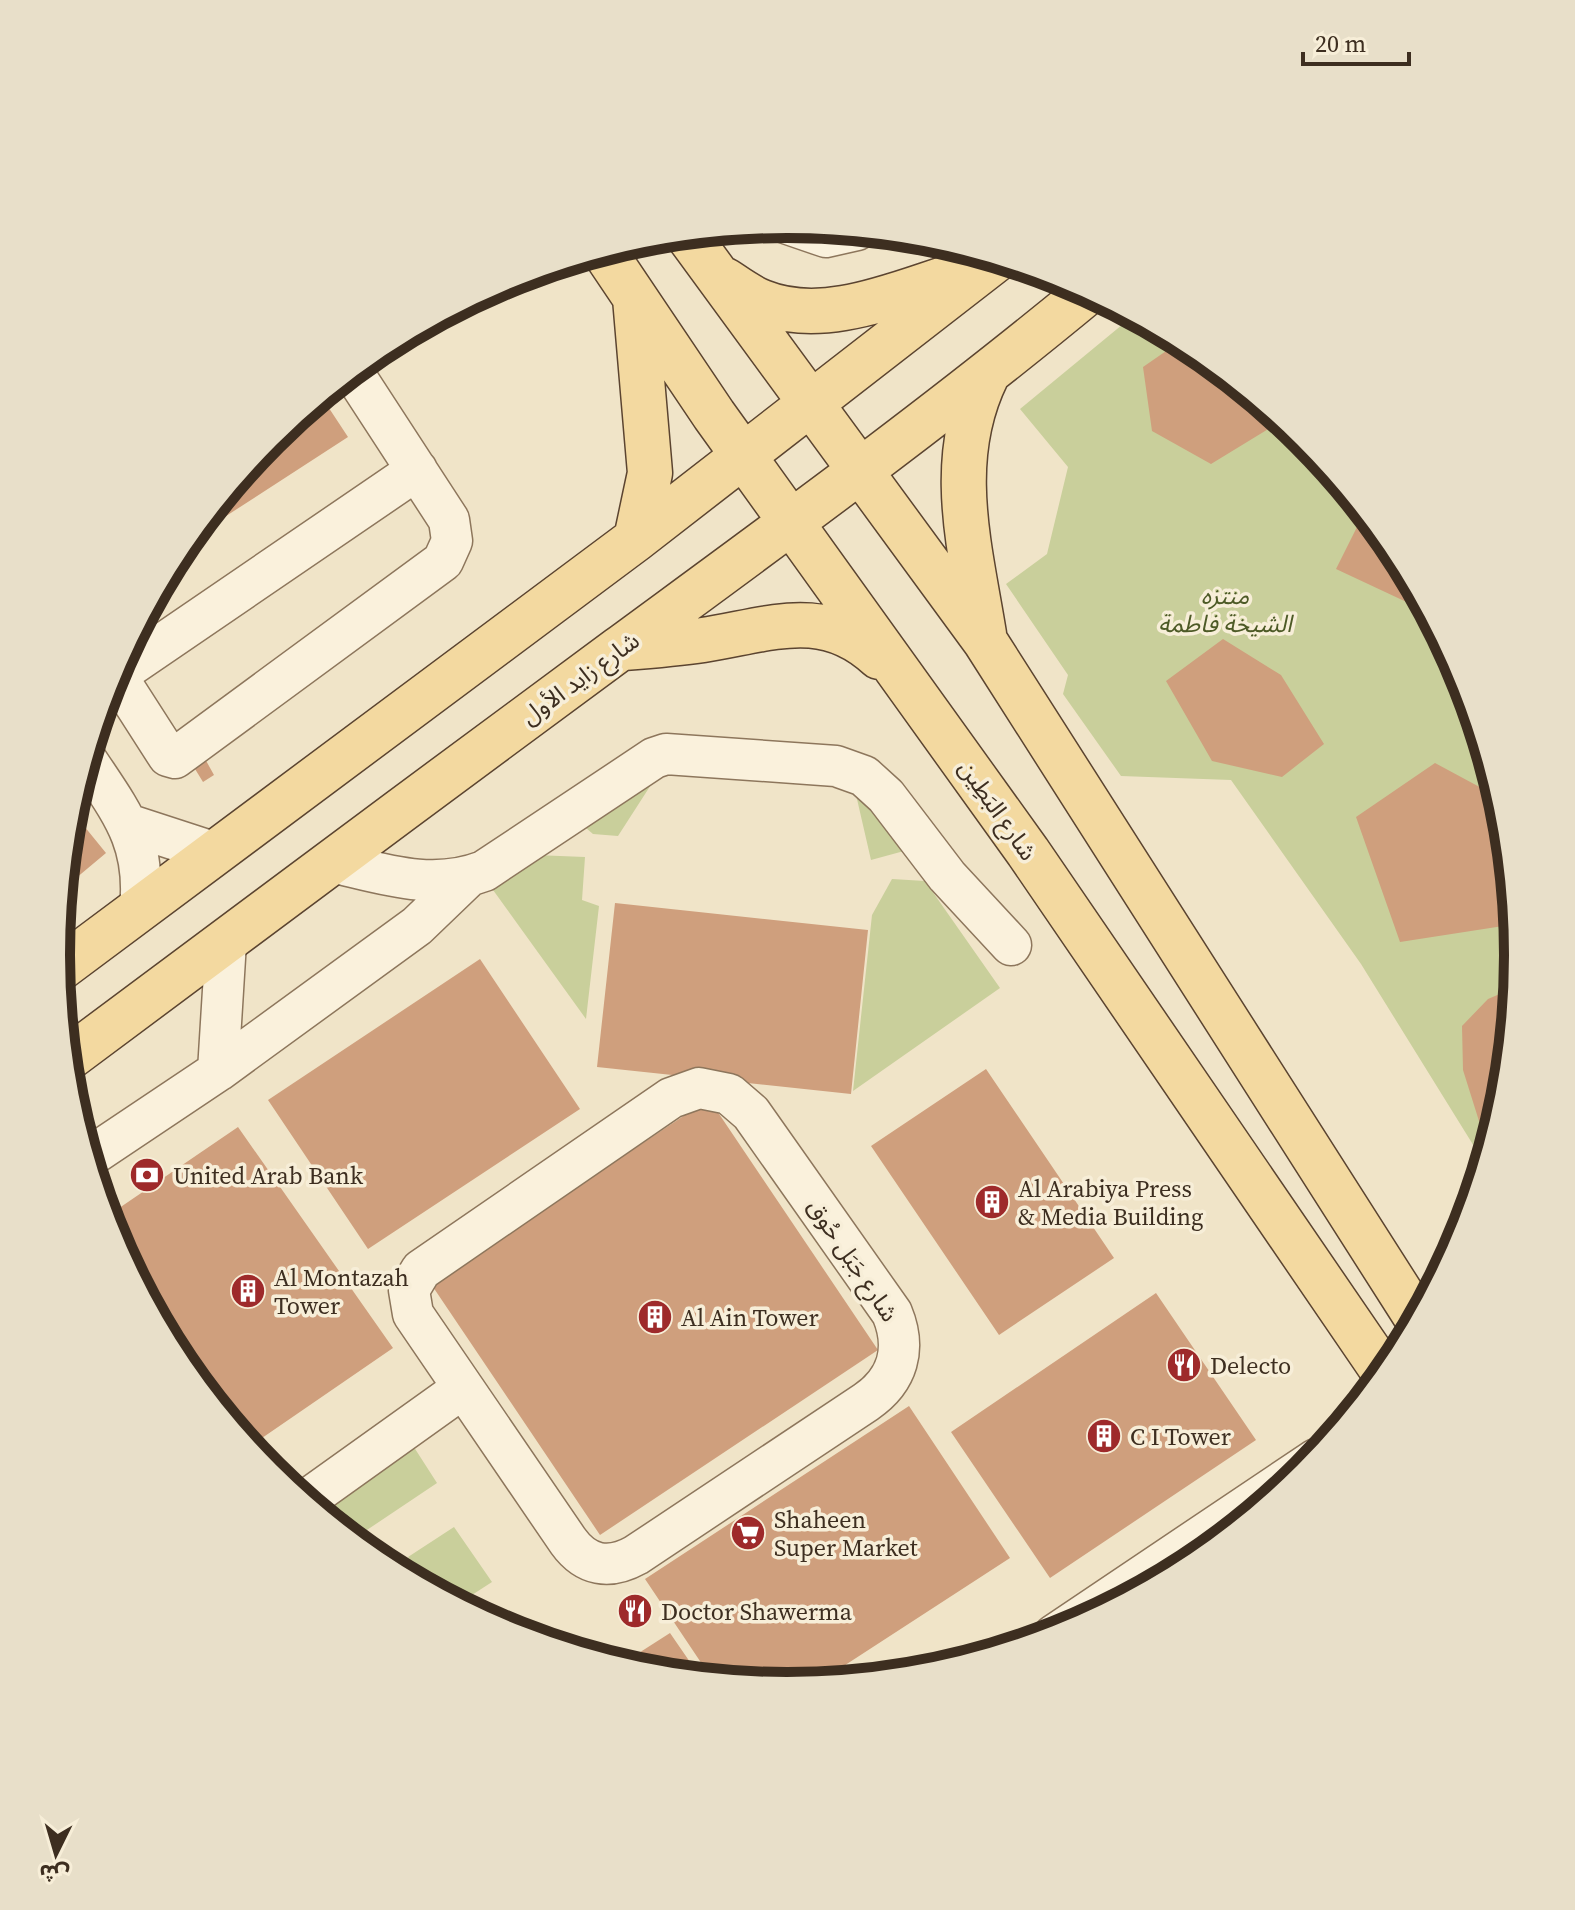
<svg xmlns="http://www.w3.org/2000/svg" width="1575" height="1910" viewBox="0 0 1575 1910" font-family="'Source Serif 4','Noto Sans Arabic',serif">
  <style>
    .green { fill: #c9cf9b }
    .building { fill: #cf9f7d }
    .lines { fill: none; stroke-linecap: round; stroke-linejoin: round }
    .minor-casing { stroke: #8d765c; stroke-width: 43 }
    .major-casing { stroke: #5b4430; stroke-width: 47 }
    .minor { stroke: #faf1dc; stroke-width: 40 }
    .major { stroke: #f3d9a0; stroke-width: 44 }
    .labels { text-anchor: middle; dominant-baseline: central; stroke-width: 7; stroke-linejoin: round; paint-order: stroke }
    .park-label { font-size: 24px; font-style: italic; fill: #4d5a26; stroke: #f7eed8 }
    .street-label { font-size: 24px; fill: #3d2e20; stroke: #f7eed8 }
    .poi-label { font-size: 24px; fill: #3d2e20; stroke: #f7eed8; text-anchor: start }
    .rim { fill: none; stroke: #3d2e20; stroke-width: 10 }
  </style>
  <rect width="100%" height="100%" fill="#f0e4c8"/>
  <!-- green -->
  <path class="green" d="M 1134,315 L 1194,347 L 1305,438 L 1396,549 L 1463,675 L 1505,813 L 1519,955 L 1505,1098 L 1485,1164 L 1361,964 L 1231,780 L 1121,776 L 1063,694 L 1068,675 L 1006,584 L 1047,554 L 1068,467 L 1020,409 Z
    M 656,777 L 618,836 L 593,834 L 579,822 Z
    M 854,786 L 904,851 L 871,860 Z
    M 535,855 L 585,857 L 582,900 L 599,906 L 586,1019 L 488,883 Z
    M 892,879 L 925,881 L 1000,988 L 853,1091 L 872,915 Z
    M 410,1441 L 437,1483 L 352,1540 L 314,1508 Z
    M 454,1527 L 492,1582 L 458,1604 L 430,1589 L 408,1557 Z"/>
  <!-- building -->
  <path class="building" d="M 1182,340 L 1194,347 L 1283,420 L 1211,464 L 1152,431 L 1143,367 Z
    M 321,396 L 348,437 L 183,544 L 271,437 Z
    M 1365,511 L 1396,549 L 1430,613 L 1336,569 Z
    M 1223,639 L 1281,675 L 1324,744 L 1282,777 L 1212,761 L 1166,681 Z
    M 204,757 L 214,775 L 203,782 L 192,764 Z
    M 1435,763 L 1500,798 L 1516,924 L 1400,942 L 1356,817 Z
    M 71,810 L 106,853 L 63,889 L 70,812 Z
    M 615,903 L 868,930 L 851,1094 L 597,1067 Z
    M 480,959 L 580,1109 L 368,1249 L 268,1100 Z
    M 1516,987 L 1505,1098 L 1494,1135 L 1479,1121 L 1463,1070 L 1462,1026 L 1488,999 Z
    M 986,1069 L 1114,1258 L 999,1335 L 871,1146 Z
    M 709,1099 L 878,1350 L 600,1535 L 431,1284 Z
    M 238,1127 L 393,1348 L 249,1447 L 179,1361 L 112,1235 L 106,1217 Z
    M 1156,1293 L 1256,1440 L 1050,1578 L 951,1432 Z
    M 909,1406 L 1010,1558 L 816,1684 L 787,1686 L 712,1679 L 645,1579 Z
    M 670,1633 L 701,1678 L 644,1672 L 620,1665 Z"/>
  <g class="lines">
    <!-- minor casing -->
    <g class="minor-casing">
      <path id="minor" d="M 788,224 L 826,237 L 857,230
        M 116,675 L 168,756 L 175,758 L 443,561 L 452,541 L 449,520 L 352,371
        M 111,679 L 417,470
        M 86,759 C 121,812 147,842 140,909
        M 130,825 L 216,853
        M 332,862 C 384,874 432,891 484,871 L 654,758 L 666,754 L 836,766 L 864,776 L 886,796 L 947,876 L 1011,945
        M 218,1071 L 226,942
        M 699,1088 L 729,1094 L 751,1113 L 892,1313 C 907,1349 898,1380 866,1402 L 636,1555 C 609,1570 586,1566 568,1541 L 413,1314 L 409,1290 L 421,1270 L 671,1098 Z
        M 88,1158 L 218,1071 L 417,926 L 467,878
        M 305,1501 L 463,1388
        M 1054,1635 L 1316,1459"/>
    </g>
    <!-- major casing -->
    <g class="major-casing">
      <path id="major" d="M 686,233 L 985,641 L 1418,1320
        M 603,250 L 714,415 L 1028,852 L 1385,1374
        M 725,280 C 737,288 749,297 762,302 C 826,328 902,291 963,273
        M 635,298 L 650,473 L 636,539
        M 984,634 C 970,547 945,460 987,375
        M 623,648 C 650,646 677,644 703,640 C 769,630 823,605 879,657
        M 58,970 L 636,539 L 998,258
        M 66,1060 C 250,923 434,785 619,649 C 778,532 937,417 1089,291"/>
    </g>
    <!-- minor -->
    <use href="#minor" class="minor"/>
    <!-- major -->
    <use href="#major" class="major"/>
  </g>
  <!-- icons -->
  <defs>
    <g id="bank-disc" transform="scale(1.8)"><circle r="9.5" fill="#9e2a2b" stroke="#f7eed8"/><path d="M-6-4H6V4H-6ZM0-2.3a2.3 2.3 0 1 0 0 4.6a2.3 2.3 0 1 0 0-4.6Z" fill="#fff"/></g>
    <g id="building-disc" transform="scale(1.8)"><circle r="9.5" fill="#9e2a2b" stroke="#f7eed8"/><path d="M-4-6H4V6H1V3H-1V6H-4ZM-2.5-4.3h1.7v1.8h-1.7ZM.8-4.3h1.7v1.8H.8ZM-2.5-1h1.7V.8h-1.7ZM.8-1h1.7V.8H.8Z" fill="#fff"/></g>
    <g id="restaurant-disc" transform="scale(1.8)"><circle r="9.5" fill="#9e2a2b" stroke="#f7eed8"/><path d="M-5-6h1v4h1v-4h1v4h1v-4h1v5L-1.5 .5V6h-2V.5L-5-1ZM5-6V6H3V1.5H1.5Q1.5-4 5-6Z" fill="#fff"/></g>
    <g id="supermarket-disc" transform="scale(1.8)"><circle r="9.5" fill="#9e2a2b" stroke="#f7eed8"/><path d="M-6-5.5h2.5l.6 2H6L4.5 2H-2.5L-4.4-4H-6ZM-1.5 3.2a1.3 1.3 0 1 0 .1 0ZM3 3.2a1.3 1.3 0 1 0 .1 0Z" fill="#fff"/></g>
  </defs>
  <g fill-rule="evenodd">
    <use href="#bank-disc" x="147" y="1175"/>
    <use href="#building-disc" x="992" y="1202"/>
    <use href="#building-disc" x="248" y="1291"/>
    <use href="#building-disc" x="655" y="1317"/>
    <use href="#restaurant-disc" x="1184" y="1365"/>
    <use href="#building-disc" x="1104" y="1436"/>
    <use href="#supermarket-disc" x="748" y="1533"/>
    <use href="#restaurant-disc" x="635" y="1611"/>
  </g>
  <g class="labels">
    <!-- park labels -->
    <g class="park-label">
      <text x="1225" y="595">منتزه<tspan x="1225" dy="28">الشيخة فاطمة</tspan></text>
    </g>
    <!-- street labels -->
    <g class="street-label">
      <text transform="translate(580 678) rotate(-36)">شارع زايد الأول</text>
      <text transform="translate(998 810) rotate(55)">شارع البَطِين</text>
      <text transform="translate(853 1260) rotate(56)">شارع جَبَل حُوق</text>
    </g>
    <!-- poi labels -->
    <g class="poi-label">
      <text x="173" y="1175">United Arab Bank</text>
      <text x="1018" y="1188">Al Arabiya Press<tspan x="1018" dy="28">&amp; Media Building</tspan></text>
      <text x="274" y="1277">Al Montazah<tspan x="274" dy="28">Tower</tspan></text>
      <text x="681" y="1317">Al Ain Tower</text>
      <text x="1210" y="1365">Delecto</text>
      <text x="1130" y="1436">C I Tower</text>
      <text x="774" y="1519">Shaheen<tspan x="774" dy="28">Super Market</tspan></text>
      <text x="661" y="1611">Doctor Shawerma</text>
    </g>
  </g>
  <!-- crop -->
  <path d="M0 0H1575V1910H0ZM70 955a717 717 0 1 1 1434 0a717 717 0 1 1-1434 0Z" fill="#e8dfc9" fill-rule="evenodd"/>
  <path class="rim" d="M70 955a717 717 0 1 1 1434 0a717 717 0 1 1-1434 0Z"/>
  <!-- north arrow -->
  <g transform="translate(56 1854) rotate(185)" stroke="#f7eed8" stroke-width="6" paint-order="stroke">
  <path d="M0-6L14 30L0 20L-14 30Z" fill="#3d2e20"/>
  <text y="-12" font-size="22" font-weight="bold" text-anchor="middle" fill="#3d2e20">ش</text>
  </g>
  <!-- scale -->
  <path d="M1303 52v12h106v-12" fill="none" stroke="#3d2e20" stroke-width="4"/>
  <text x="1315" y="52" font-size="24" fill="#3d2e20" stroke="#f7eed8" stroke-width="6" paint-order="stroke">20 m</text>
</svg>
